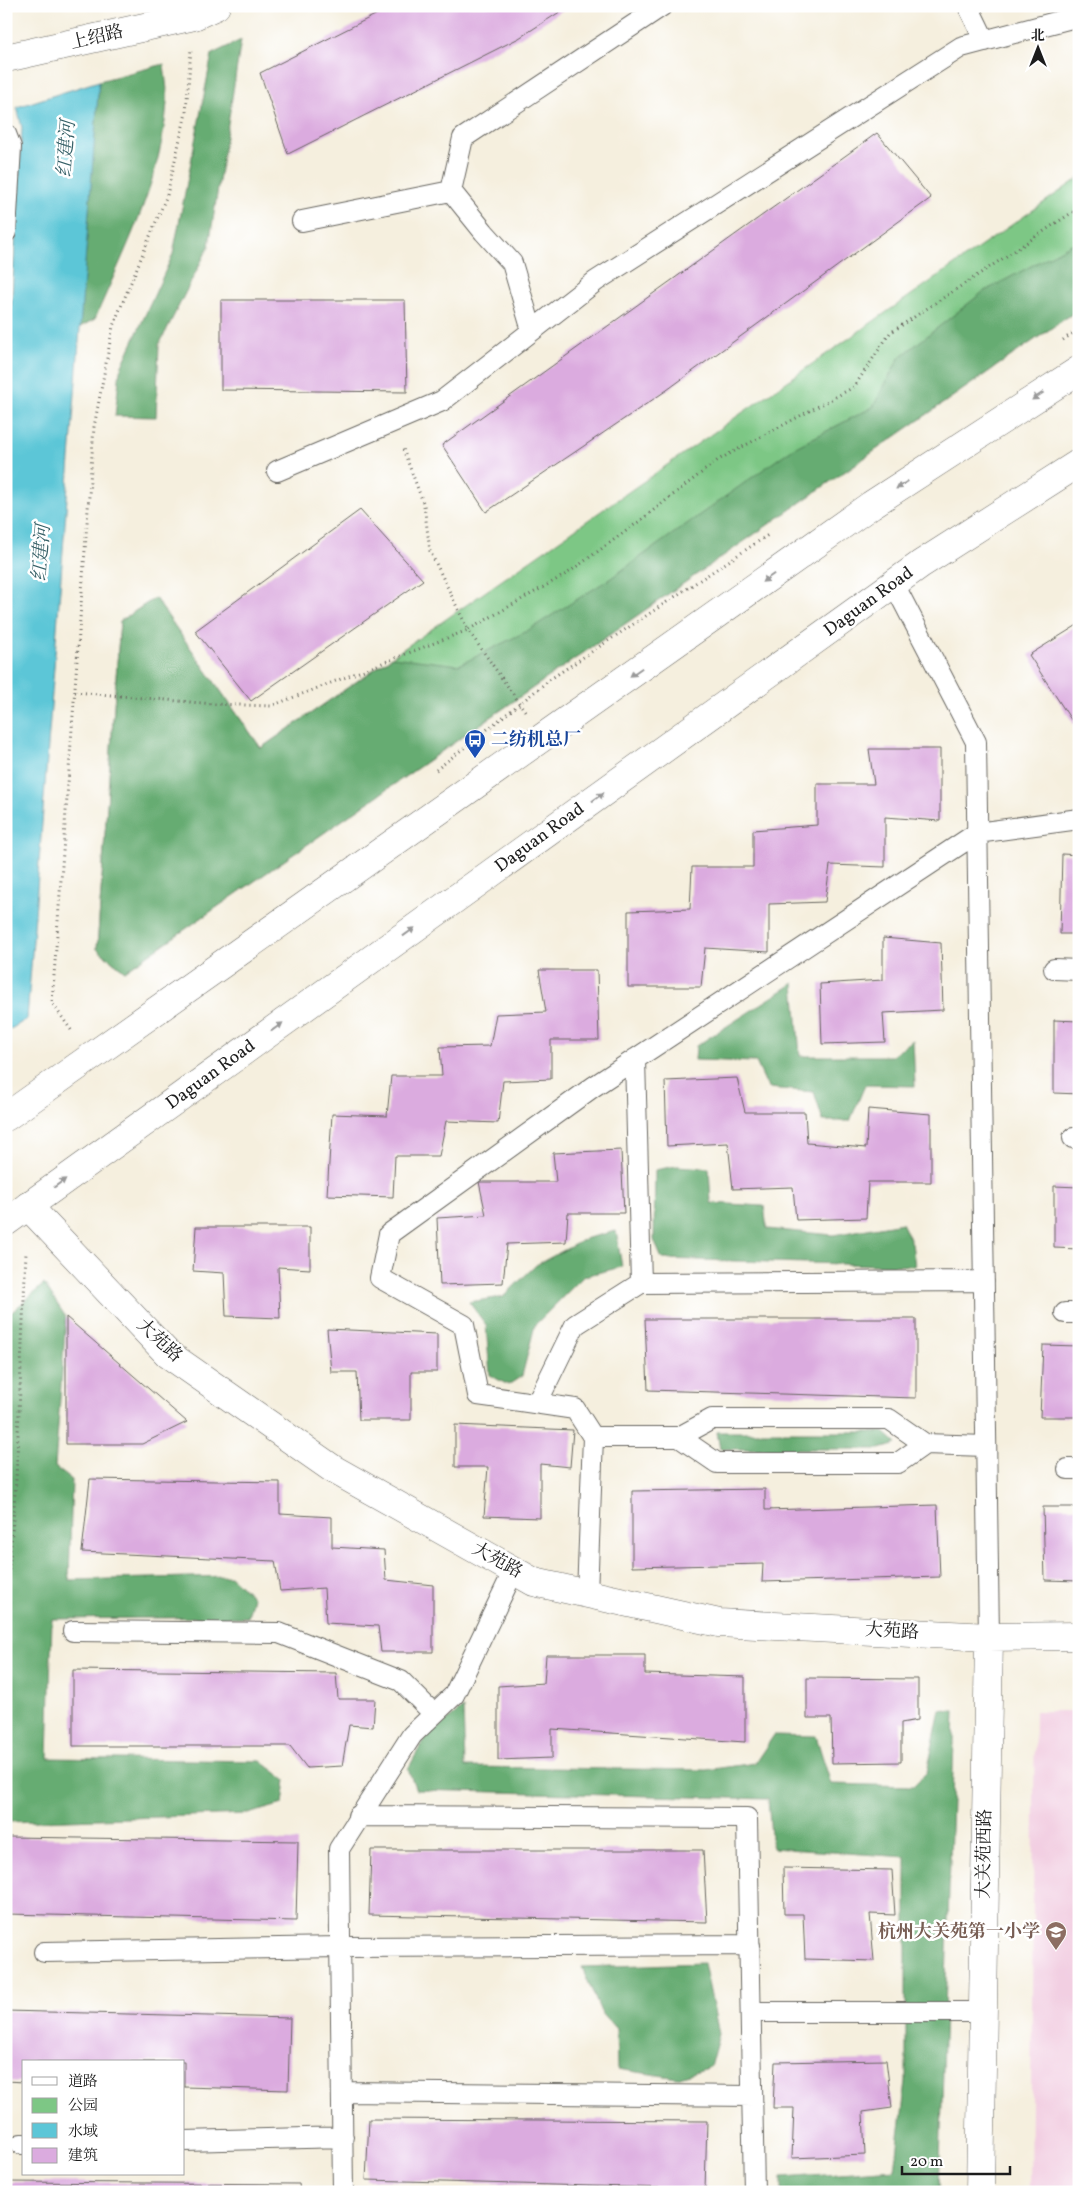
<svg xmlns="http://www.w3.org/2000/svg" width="1085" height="2198" viewBox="0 0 1085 2198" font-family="Vollkorn,'Noto Serif SC',serif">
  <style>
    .built { fill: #f2cfe2 }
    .green { fill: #7dc785; stroke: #4c7250 }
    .forest { fill: #66ac72; stroke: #416447 }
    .water { fill: #5cc6d7; stroke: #3c717a }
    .building { fill: #dbabdf }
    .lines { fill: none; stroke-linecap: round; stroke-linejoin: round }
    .lane-casing { stroke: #686660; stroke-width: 22 }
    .street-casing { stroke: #686660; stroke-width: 29 }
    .primary-casing { stroke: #686660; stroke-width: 29 }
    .path { stroke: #686660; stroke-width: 3; stroke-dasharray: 1 4; stroke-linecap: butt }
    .lane { stroke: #fff; stroke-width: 20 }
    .street { stroke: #fff; stroke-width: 28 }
    .primary { stroke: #fff; stroke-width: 28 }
    .oneway { fill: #999 }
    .labels { text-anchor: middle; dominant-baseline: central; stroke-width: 5; stroke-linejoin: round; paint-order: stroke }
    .street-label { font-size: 18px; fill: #1c1c1c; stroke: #fff }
    .transit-label { font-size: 18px; font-weight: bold; fill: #164399; stroke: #fff; text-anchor: start }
    .education-label { font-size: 18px; font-weight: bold; fill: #785e54; stroke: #fff; text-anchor: end }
    .water-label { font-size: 19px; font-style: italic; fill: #366067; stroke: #fff }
  </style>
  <rect width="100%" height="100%" fill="#fff"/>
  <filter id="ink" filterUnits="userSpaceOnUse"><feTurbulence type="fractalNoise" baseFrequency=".02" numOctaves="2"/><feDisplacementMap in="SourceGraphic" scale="10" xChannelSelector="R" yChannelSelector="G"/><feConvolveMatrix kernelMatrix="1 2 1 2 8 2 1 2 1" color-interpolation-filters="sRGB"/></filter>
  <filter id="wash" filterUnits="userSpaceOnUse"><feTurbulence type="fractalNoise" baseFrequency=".0096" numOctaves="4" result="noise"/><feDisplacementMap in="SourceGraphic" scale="20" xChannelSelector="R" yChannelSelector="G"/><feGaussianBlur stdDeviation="1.12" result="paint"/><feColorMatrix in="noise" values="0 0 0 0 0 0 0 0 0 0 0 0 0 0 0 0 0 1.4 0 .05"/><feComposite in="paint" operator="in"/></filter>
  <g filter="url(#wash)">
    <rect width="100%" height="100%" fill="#f5efde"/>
    <!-- built -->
    <path class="built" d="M 1035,1711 L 1079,1711 L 1079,2192 L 1030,2192 Z"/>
    <!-- green -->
    <path class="green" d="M 1079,178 L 1079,309 L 125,971 L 97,949 L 120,621 L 155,598 L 261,748 Z"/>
    <!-- forest -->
    <path class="forest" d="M 241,40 L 209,246 L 159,345 L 156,417 L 115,416 L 120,370 L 173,254 L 212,54 Z
      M 164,64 C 165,76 168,90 167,102 C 162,179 125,249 95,319 L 80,327 L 99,81 Z
      M 1079,240 L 1079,309 L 125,971 L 97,949 L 120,621 L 155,598 L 261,748 L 392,657 L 459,665 L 527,631 L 611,578 L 792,449 L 873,407 L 899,358 L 983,292 Z
      M 794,983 L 800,1056 L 892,1056 L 913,1040 L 915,1086 L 865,1085 L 850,1121 L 823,1121 L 814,1092 L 768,1088 L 756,1062 L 695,1060 L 696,1046 Z
      M 676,1166 L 709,1168 L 711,1203 L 764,1206 L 767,1229 L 833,1235 L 902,1223 L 912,1243 L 915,1266 L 662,1259 L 654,1240 L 655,1170 Z
      M 616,1231 L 622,1267 L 584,1276 L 535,1325 L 522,1376 L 508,1385 L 490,1375 L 486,1325 L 469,1302 L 503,1297 L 536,1265 L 587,1238 Z
      M 44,1284 L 66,1317 L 55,1467 L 72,1480 L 69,1580 L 230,1576 L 253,1597 L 248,1617 L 52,1619 L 48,1758 L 261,1761 L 286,1780 L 283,1804 L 248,1814 L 8,1822 L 6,1852 L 6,1317 Z
      M 717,1432 L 884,1432 L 897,1444 L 880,1449 L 720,1449 Z
      M 463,1708 L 465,1767 L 706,1770 L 755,1763 L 774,1735 L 816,1736 L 831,1784 L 913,1786 L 927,1772 L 940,1710 L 955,1711 L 939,2192 L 782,2192 L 782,2177 L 895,2169 L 906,2081 L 906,1857 L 772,1848 L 768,1799 L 416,1790 L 408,1769 L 425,1738 Z
      M 704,1963 L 719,2034 L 710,2067 L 677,2078 L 617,2069 L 616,2029 L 601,2012 L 582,1967 Z"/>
    <!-- water -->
    <path class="water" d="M 99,81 L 27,1019 L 6,1032 L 6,397 L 22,128 L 17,107 Z"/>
    <g id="blocks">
      <!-- building -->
      <path class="building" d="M 393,6 L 569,6 L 519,38 L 288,154 L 260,73 Z
        M 877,133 L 931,198 L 667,390 L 486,512 L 442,445 Z
        M 221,300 L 405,300 L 407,392 L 221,390 Z
        M 360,510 L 423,580 L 251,701 L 195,631 Z
        M 1079,624 L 1079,732 L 1029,655 Z
        M 869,749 L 940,749 L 940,821 L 885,817 L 885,867 L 830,865 L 825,902 L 769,904 L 769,952 L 705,948 L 701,987 L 628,987 L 628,911 L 690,909 L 692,867 L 753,867 L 753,830 L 817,825 L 817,784 L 874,784 Z
        M 1062,854 L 1079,855 L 1079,934 L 1060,934 Z
        M 883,938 L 941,943 L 943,1010 L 883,1013 L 885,1042 L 822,1044 L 820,984 L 883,980 Z
        M 539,970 L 597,970 L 599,1040 L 551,1040 L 551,1079 L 503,1081 L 498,1123 L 446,1121 L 439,1156 L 395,1156 L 393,1197 L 327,1195 L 332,1114 L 387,1116 L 391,1076 L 442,1076 L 440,1047 L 490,1046 L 496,1014 L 546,1012 Z
        M 1054,1020 L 1079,1021 L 1079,1094 L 1054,1093 Z
        M 737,1078 L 745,1112 L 805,1112 L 807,1143 L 866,1148 L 868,1109 L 931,1114 L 931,1182 L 868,1182 L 866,1218 L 796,1220 L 793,1187 L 733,1189 L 728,1143 L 667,1146 L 665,1081 Z
        M 621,1150 L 624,1213 L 568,1213 L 566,1242 L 507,1244 L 503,1283 L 440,1285 L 437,1218 L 486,1215 L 479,1182 L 556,1182 L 553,1153 Z
        M 1054,1186 L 1079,1187 L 1079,1249 L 1054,1248 Z
        M 196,1227 L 310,1227 L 310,1269 L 278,1267 L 280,1318 L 226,1316 L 224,1273 L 193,1271 Z
        M 66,1317 L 187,1422 L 142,1444 L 66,1444 Z
        M 645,1319 L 916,1319 L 916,1398 L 648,1390 Z
        M 327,1329 L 437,1334 L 437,1372 L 411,1372 L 411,1420 L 359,1420 L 357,1372 L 331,1372 Z
        M 1043,1345 L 1079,1346 L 1079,1417 L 1040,1417 Z
        M 455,1425 L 573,1430 L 570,1467 L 540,1464 L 540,1518 L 484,1516 L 488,1467 L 455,1467 Z
        M 90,1479 L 280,1482 L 280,1514 L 332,1517 L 332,1547 L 384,1550 L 386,1580 L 433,1585 L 433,1652 L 381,1652 L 378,1626 L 326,1623 L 324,1588 L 280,1591 L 275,1561 L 82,1552 Z
        M 765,1489 L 765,1510 L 937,1505 L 940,1577 L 762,1582 L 763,1564 L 632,1567 L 632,1491 Z
        M 1043,1507 L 1079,1507 L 1079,1581 L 1045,1580 Z
        M 546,1655 L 645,1655 L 645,1674 L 745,1677 L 745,1742 L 552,1729 L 552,1758 L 498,1760 L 498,1686 L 544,1683 Z
        M 73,1670 L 336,1673 L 338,1699 L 375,1699 L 373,1727 L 349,1725 L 342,1766 L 307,1768 L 290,1746 L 73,1746 Z
        M 807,1678 L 918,1679 L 918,1720 L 901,1723 L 901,1762 L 832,1763 L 831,1718 L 807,1718 Z
        M 7,1837 L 298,1841 L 296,1921 L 7,1914 Z
        M 371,1850 L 703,1850 L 707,1922 L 369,1915 Z
        M 783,1868 L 892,1870 L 895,1915 L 870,1914 L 874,1961 L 805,1959 L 803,1914 L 784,1914 Z
        M 6,2011 L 290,2018 L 288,2090 L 184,2087 L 184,2062 L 24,2062 L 24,2082 L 6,2081 Z
        M 886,2060 L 892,2108 L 863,2112 L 865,2155 L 792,2158 L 794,2108 L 773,2108 L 775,2062 Z
        M 369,2119 L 707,2121 L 705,2189 L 366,2180 Z
        M 6,2182 L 299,2184 L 300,2192 L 6,2192 Z"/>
    </g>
  </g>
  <g filter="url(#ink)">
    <use href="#blocks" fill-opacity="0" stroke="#686660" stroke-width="1"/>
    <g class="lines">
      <!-- lane casing -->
      <g class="lane-casing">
        <path id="lane" d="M 968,6 L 985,41
          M 6,134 L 11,147 L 6,232
          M 302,221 L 451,191
          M 532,331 L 512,263 L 484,232 L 451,191 L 463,138 L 662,6
          M 277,471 L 442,401 L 596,281 L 961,47 L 1079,16
          M 894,584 L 976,742 L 989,1637
          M 1054,969 L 1079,970
          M 635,1059 L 641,1283
          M 1073,1138 L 1079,1138
          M 1065,1313 L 1079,1313
          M 537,1403 L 575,1325 L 641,1283 L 984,1281
          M 593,1437 L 679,1437 L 712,1419 L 889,1419 L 925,1444 L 986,1446
          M 679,1437 L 717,1463 L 898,1463 L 925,1444
          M 1068,1469 L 1079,1469
          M 587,1594 L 593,1437 L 575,1409 L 478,1395 L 464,1325 L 380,1278 L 389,1234 L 593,1087 L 977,833 L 1079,819
          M 73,1631 L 279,1633 L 401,1681 L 434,1714
          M 358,1816 L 747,1818 L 754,2192
          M 44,1952 L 341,1947 L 750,1945
          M 751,2012 L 983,2012
          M 342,2092 L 752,2096
          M 184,2141 L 343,2137
          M 21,2144 L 24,2144
          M 343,2192 L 339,1849 L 412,1735 L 454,1695 L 514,1570"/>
      </g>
      <!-- street casing -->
      <g class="street-casing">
        <path id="street" d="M 6,58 L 194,16 L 216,6
          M 28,1206 L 168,1354 L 333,1469 L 534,1582 L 719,1623 L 989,1637 L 1079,1636
          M 980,2192 L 989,1637"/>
      </g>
      <!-- primary casing -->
      <g class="primary-casing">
        <path id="primary" d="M 6,1117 L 871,505 L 1079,370
          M 6,1222 L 921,564 L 1079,463"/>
      </g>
      <!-- path -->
      <path class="path" d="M 1063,340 L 1079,329
        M 75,692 L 213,704 L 271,706 L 468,630 L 430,551 L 424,505 L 403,449
        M 525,711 L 468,630 L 568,573 L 637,523 L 718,460 L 854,387 L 890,333 L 1079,208
        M 436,770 L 552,678 L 768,535
        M 71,1030 L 52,1003 L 94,427 L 113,326 L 167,195 L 186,113 L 191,49
        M 6,1610 L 16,1480 L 26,1252"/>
      <!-- lane -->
      <use href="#lane" class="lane"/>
      <!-- street -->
      <use href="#street" class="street"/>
      <!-- primary -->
      <use href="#primary" class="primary"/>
    </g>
    <!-- one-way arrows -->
    <defs><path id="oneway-solid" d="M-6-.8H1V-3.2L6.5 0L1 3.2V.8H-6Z" transform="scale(1.25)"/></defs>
    <g class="oneway">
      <use href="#oneway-solid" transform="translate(1038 396) rotate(147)"/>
      <use href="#oneway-solid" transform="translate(902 485) rotate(147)"/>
      <use href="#oneway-solid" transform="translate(768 578) rotate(145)"/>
      <use href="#oneway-solid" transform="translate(636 672) rotate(145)"/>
      <use href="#oneway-solid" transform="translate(598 797) rotate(-36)"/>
      <use href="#oneway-solid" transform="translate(409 932) rotate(-36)"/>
      <use href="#oneway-solid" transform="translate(277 1027) rotate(-36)"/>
      <use href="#oneway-solid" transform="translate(60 1183) rotate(-36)"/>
    </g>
  </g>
  <!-- icons -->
  <defs>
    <g id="bus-pin" transform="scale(1.125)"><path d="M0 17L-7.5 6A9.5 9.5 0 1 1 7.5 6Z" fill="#1a4fb4" stroke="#fff"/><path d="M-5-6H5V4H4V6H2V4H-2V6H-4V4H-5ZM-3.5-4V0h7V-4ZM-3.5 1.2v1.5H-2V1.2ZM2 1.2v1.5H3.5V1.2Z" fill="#fff"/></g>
    <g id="school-pin" transform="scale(1.125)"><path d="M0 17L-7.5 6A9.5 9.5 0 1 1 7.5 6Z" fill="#8d6e63" stroke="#fff"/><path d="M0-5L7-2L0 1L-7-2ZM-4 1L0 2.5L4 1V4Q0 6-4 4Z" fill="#fff"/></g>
  </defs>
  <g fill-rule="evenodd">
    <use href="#bus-pin" x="475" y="740"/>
    <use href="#school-pin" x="1056" y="1932"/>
  </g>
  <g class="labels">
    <!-- street labels -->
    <g class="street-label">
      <text transform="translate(97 38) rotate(-13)">上绍路</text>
      <text transform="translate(869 602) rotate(-36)">Daguan Road</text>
      <text transform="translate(540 838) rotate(-36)">Daguan Road</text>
      <text transform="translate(211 1075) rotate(-36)">Daguan Road</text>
      <text transform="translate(159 1341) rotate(43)">大苑路</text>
      <text transform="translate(497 1561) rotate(29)">大苑路</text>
      <text transform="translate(892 1632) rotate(3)">大苑路</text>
      <text transform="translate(985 1854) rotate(-89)">大关苑西路</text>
    </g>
    <!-- transit labels -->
    <g class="transit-label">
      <text x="491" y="740">二纺机总厂</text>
    </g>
    <!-- education labels -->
    <g class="education-label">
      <text x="1040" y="1932">杭州大关苑第一小学</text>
    </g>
    <!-- water labels -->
    <g class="water-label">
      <text transform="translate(67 149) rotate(-86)">红建河</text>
      <text transform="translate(42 553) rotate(-86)">红建河</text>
    </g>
  </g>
  <!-- margin -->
  <rect width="1085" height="2198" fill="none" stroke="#fff" stroke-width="25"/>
  <!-- legend -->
  <rect x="22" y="2060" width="162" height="115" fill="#ffffff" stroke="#a4a4a4"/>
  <rect x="32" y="2077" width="25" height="8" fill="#ffffff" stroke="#a4a4a4"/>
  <text x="68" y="2086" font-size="15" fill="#1c1c1c">道路</text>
  <rect x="32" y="2098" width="25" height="15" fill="#7dc785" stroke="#a4a4a4"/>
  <text x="68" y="2110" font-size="15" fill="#1c1c1c">公园</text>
  <rect x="32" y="2123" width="25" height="15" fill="#5cc6d7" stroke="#a4a4a4"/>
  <text x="68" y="2136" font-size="15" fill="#1c1c1c">水域</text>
  <rect x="32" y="2148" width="25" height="15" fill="#dbabdf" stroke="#a4a4a4"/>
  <text x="68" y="2160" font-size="15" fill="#1c1c1c">建筑</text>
  <!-- north arrow -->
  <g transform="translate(1038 48)" stroke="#ffffff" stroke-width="4" paint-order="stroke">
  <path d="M0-4L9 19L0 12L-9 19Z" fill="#1c1c1c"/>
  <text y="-8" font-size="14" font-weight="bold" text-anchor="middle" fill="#1c1c1c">北</text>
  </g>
  <!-- scale -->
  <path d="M902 2166v8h108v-8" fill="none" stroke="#1c1c1c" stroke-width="2.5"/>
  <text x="910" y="2166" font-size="15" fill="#1c1c1c" stroke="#ffffff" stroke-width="4" paint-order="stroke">20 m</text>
</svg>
